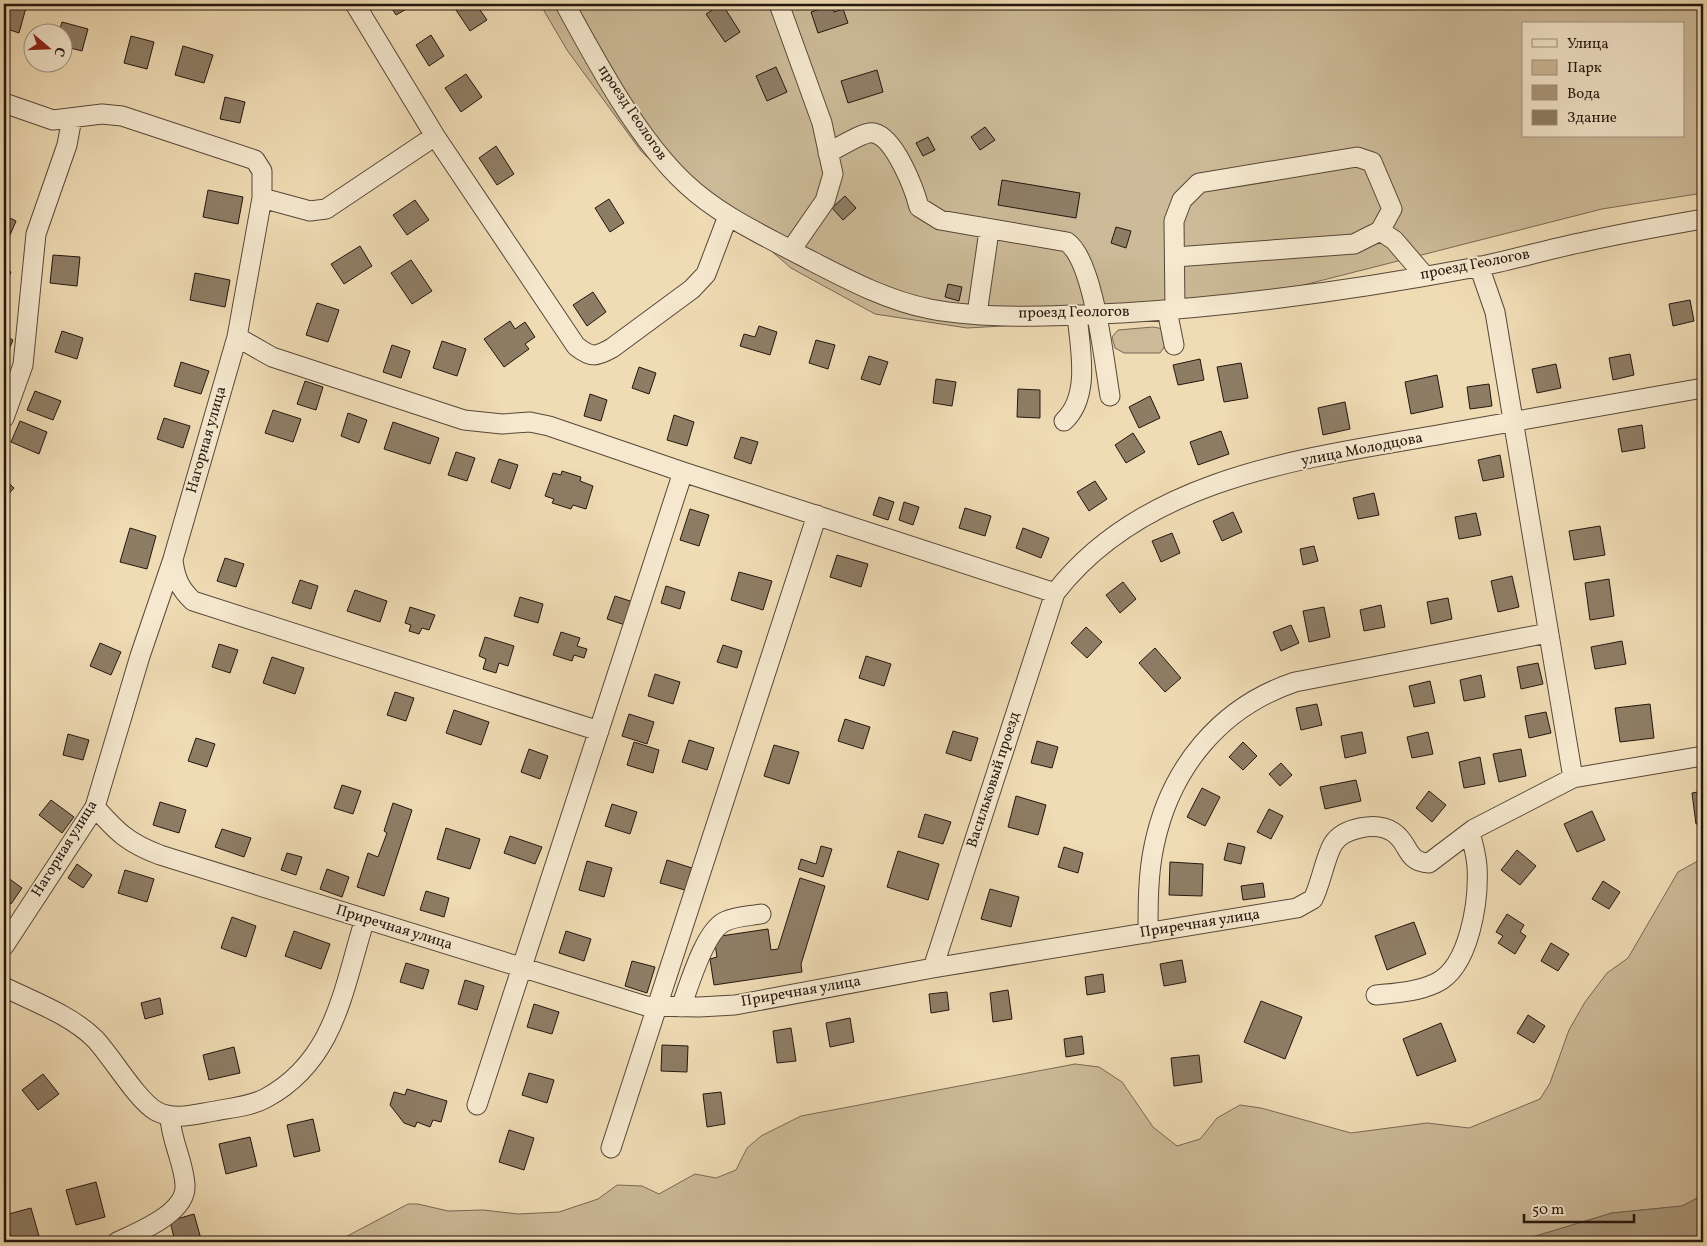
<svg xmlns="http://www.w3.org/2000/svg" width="1707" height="1246" viewBox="0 0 1707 1246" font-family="Vollkorn,serif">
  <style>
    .green { fill: #ccba98; stroke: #786854; fill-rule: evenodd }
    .water { fill: #aa987c; stroke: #746450 }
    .building { fill: #8e7d65; stroke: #24170f }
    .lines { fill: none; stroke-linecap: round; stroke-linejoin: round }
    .minor-casing { stroke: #574838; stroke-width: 21 }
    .minor { stroke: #f5e8ce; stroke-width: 19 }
    .labels { text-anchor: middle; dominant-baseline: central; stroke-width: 4; stroke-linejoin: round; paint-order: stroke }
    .street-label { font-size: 15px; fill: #24170f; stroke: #f5e8ce }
  </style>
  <rect width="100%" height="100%" fill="#efdbb4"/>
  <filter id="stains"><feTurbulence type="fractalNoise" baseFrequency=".004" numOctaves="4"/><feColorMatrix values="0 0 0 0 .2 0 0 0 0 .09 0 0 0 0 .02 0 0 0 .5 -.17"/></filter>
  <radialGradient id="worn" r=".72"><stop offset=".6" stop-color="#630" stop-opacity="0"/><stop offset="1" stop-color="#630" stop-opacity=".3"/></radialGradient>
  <!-- green -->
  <path class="green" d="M 540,4 L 1703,4 L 1703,193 L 1602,209 L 1182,316 L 967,328 L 875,314 L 791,268 L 761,242 L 696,204 L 641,151 L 567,50 ZM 1523,24 L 1683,24 L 1683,136 L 1523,136 Z
    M 1153,327 L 1164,329 L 1167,343 L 1160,353 L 1124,353 L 1115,348 L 1112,337 L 1118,330 Z
    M 1703,858 L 1703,1195 L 1682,1206 L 1612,1213 L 1516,1242 L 336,1242 L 408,1204 L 418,1204 L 448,1211 L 483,1210 L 518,1214 L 559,1212 L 598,1199 L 617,1185 L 642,1186 L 659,1194 L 695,1174 L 716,1178 L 736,1170 L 747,1148 L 761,1136 L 801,1116 L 1075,1064 L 1099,1067 L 1122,1082 L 1153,1127 L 1177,1146 L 1200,1139 L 1217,1118 L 1240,1105 L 1261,1108 L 1351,1133 L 1427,1123 L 1469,1128 L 1540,1099 L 1550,1083 L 1569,1030 L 1585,1002 L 1607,973 L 1628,958 L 1678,872 Z"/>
  <!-- water -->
  <path class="water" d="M 1703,1195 L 1703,1242 L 1516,1242 L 1612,1213 L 1682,1206 Z"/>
  <!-- building -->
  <path class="building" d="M 4,4 L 27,4 L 19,33 L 4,28 Z
    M 389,4 L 408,4 L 410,7 L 396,15 Z
    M 465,4 L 476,4 L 487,20 L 470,31 L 456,10 Z
    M 722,4 L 740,32 L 725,42 L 706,14 Z
    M 832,5 L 834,12 L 843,9 L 848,23 L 818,33 L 811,12 Z
    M 62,22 L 88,29 L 82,51 L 62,46 L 62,32 L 59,32 Z
    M 431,35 L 444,56 L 429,66 L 416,45 Z
    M 131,36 L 154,42 L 147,69 L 124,63 Z
    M 183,46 L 213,55 L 204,83 L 175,75 Z
    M 776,67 L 787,92 L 767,101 L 756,76 Z
    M 877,70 L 883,92 L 848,103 L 841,81 Z
    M 466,74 L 482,97 L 461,112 L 445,88 Z
    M 225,97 L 245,102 L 240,123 L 220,119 Z
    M 985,127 L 995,140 L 980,150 L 971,137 Z
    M 928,137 L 935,150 L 923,156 L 916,143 Z
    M 496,146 L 514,174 L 497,185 L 479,158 Z
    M 1002,180 L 1080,193 L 1076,218 L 998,205 Z
    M 208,190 L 243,197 L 238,224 L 203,217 Z
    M 845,196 L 856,208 L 843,220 L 832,208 Z
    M 609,199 L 624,223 L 610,232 L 595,208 Z
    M 415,200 L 429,220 L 407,235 L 393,215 Z
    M 4,215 L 16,221 L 10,235 L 4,233 Z
    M 1116,227 L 1131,231 L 1126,248 L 1111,243 Z
    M 360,246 L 372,266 L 344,284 L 331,264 Z
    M 53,255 L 80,257 L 77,286 L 50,283 Z
    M 411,260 L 432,291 L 412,304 L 391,273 Z
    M 4,269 L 11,272 L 4,288 Z
    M 195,273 L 230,280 L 225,307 L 190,300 Z
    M 948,284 L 962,287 L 959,301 L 945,297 Z
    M 593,292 L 606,312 L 587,326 L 573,305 Z
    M 1690,300 L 1694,321 L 1673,326 L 1669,304 Z
    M 317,303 L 339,310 L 328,342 L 306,335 Z
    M 510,321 L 515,329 L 525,322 L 535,337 L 525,344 L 529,349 L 504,367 L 484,339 Z
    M 759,326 L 777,332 L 770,355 L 740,346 L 744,334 L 755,337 Z
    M 62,331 L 83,338 L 77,359 L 55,352 Z
    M 4,335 L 13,340 L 4,361 Z
    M 816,340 L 835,345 L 828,369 L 809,363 Z
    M 442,341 L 466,349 L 457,376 L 433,368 Z
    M 392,345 L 410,351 L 401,378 L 383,372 Z
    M 1630,354 L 1634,375 L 1613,380 L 1609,358 Z
    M 869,356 L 888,362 L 880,385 L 861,379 Z
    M 1200,359 L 1204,380 L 1178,385 L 1173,365 Z
    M 181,362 L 209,371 L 201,394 L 174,386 Z
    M 1241,363 L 1248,398 L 1224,402 L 1217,367 Z
    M 1556,364 L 1561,388 L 1537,393 L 1532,369 Z
    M 639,367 L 656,373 L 649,394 L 632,388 Z
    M 1437,375 L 1443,407 L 1411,414 L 1405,382 Z
    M 936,379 L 956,382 L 952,406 L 933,403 Z
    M 305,381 L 323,387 L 316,410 L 297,404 Z
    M 1489,384 L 1492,406 L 1470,409 L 1467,387 Z
    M 1018,389 L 1040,390 L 1040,418 L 1017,417 Z
    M 35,391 L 61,401 L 53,420 L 27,410 Z
    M 590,394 L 607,400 L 601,421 L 584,416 Z
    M 1150,396 L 1160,418 L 1139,428 L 1129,407 Z
    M 1345,402 L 1350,429 L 1323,435 L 1318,408 Z
    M 273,410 L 301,419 L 293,442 L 265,433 Z
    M 348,413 L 367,420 L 359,443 L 341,436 Z
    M 674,415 L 694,422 L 687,446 L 667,440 Z
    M 164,418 L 190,426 L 183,448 L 157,439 Z
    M 20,421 L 47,432 L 39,454 L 11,442 Z
    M 393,422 L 439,438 L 430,464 L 384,449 Z
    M 1642,425 L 1645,448 L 1622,452 L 1618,429 Z
    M 1221,431 L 1229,454 L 1198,465 L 1190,442 Z
    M 1133,433 L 1145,452 L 1126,463 L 1115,445 Z
    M 741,437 L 758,442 L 751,464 L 734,458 Z
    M 456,452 L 475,458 L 467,481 L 448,475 Z
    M 1500,455 L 1504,477 L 1483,481 L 1478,460 Z
    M 499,459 L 518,465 L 510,489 L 491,482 Z
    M 562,471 L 581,477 L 580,481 L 593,486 L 586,509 L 573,505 L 571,509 L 552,503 L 554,499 L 545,496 L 553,473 L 561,475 Z
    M 4,479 L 14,488 L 4,499 Z
    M 1095,481 L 1107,499 L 1089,511 L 1077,492 Z
    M 1374,493 L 1379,515 L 1358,519 L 1353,498 Z
    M 879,497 L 894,502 L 888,520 L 873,515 Z
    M 904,502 L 919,507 L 913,525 L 899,520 Z
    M 965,508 L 991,516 L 985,536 L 959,528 Z
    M 690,509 L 709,515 L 699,546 L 680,540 Z
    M 1233,512 L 1242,532 L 1222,541 L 1213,521 Z
    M 1476,513 L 1481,535 L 1459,539 L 1455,517 Z
    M 1600,526 L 1605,555 L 1574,560 L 1569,531 Z
    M 130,528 L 156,536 L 147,569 L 120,562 Z
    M 1023,528 L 1049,538 L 1041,558 L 1016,548 Z
    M 1172,533 L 1180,553 L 1161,562 L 1152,541 Z
    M 1314,546 L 1318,561 L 1303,565 L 1300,549 Z
    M 837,555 L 868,564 L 861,587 L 830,577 Z
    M 225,558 L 244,564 L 236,587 L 217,581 Z
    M 739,572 L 772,581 L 763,610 L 731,600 Z
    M 1512,576 L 1519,607 L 1498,612 L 1491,581 Z
    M 1609,579 L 1614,616 L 1590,620 L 1585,583 Z
    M 300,580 L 318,586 L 311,609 L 292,603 Z
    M 1123,582 L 1136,599 L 1120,613 L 1106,595 Z
    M 666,586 L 685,592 L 680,609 L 661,603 Z
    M 355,590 L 387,601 L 380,622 L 347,611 Z
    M 615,596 L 633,602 L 625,625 L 607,619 Z
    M 520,597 L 543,604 L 538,623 L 514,616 Z
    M 1448,598 L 1452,619 L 1431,624 L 1427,602 Z
    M 1381,605 L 1385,627 L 1364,631 L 1360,610 Z
    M 410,607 L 435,615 L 429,630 L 422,628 L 419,634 L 409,631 L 411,625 L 405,623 Z
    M 1324,607 L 1330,637 L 1309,642 L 1303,611 Z
    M 1291,625 L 1299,643 L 1281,651 L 1273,632 Z
    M 1086,627 L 1102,642 L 1087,658 L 1071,643 Z
    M 561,632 L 580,638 L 577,646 L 587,649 L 584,658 L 574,655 L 572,661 L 553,655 Z
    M 485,637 L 514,646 L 508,666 L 499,663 L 496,673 L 483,669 L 486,659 L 479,656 Z
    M 1622,641 L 1626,664 L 1595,669 L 1591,647 Z
    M 100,643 L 121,652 L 111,675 L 90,666 Z
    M 219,644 L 238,650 L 230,673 L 212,667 Z
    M 723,645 L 742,651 L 737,668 L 717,662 Z
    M 1155,648 L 1181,678 L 1165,692 L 1139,663 Z
    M 866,656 L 891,664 L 884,686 L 859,678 Z
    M 272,657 L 304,668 L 295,694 L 263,683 Z
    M 1538,663 L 1543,684 L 1521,689 L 1517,667 Z
    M 655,674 L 680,682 L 673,704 L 648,696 Z
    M 1481,675 L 1485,697 L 1464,701 L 1460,680 Z
    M 1430,681 L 1435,703 L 1414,707 L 1409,686 Z
    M 395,692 L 414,698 L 406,721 L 387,715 Z
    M 1317,704 L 1322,725 L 1301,730 L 1296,708 Z
    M 1650,704 L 1654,738 L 1620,742 L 1615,708 Z
    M 454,710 L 489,722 L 481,745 L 446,733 Z
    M 1546,712 L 1551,733 L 1529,738 L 1525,716 Z
    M 629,714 L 654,722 L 647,744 L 622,736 Z
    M 845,719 L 870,727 L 863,749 L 838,741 Z
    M 953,731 L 978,738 L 971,761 L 946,753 Z
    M 1362,732 L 1366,753 L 1345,758 L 1341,736 Z
    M 1428,732 L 1433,754 L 1412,758 L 1407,737 Z
    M 68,734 L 89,740 L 83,760 L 63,755 Z
    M 196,738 L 215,744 L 207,767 L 188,761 Z
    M 689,740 L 714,748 L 707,770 L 682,762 Z
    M 1037,741 L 1058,747 L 1052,768 L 1031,763 Z
    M 634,742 L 659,750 L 653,773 L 627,765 Z
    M 1243,742 L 1257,756 L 1243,770 L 1229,757 Z
    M 774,745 L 799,752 L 789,784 L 764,776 Z
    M 529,749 L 548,756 L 540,779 L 521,772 Z
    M 1521,749 L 1526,776 L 1499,782 L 1493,754 Z
    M 1480,757 L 1485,784 L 1464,788 L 1459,762 Z
    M 1281,763 L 1292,775 L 1280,786 L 1269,774 Z
    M 1356,780 L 1361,801 L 1325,809 L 1320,787 Z
    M 342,785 L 361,791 L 353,814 L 334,808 Z
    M 1202,788 L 1220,797 L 1205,826 L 1187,817 Z
    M 1429,791 L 1446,805 L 1432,822 L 1416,808 Z
    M 1703,791 L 1703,823 L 1696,824 L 1692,793 Z
    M 1016,796 L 1046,805 L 1038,835 L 1008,827 Z
    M 51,800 L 74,817 L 62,833 L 39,815 Z
    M 160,802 L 186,810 L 179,833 L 153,825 Z
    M 393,803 L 412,810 L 384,896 L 357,887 L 368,853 L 378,857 L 387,833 L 384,831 Z
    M 612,804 L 637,812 L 630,834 L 605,826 Z
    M 1269,809 L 1283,816 L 1271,839 L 1257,832 Z
    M 1592,811 L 1605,840 L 1577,852 L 1564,824 Z
    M 925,814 L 951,822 L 943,844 L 918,837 Z
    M 446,828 L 480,839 L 470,869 L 437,859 Z
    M 222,829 L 251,838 L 244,857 L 215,847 Z
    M 510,836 L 542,847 L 535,864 L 504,853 Z
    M 1228,843 L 1245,847 L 1241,864 L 1224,860 Z
    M 821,846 L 832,849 L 823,877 L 798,869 L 801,859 L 816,864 Z
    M 1064,847 L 1083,853 L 1078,873 L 1058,867 Z
    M 1517,850 L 1536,866 L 1520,885 L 1501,870 Z
    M 898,851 L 939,864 L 928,900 L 887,887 Z
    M 287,853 L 302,857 L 296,875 L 281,870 Z
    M 667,860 L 692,868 L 685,890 L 660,883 Z
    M 587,861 L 612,868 L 604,897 L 579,890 Z
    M 1170,862 L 1203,864 L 1202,896 L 1169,895 Z
    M 77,864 L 92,875 L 83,888 L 68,878 Z
    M 327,869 L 349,877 L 342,897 L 320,889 Z
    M 125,870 L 154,879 L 147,902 L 118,893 Z
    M 4,875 L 22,888 L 11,904 L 4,899 Z
    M 800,878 L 825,886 L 801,964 L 802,972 L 714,985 L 710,959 L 717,957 L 714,937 L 768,929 L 771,950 L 778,949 Z
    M 1603,881 L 1620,892 L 1609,909 L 1592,899 Z
    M 1263,883 L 1265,897 L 1243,900 L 1241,886 Z
    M 990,889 L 1019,897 L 1011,927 L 981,919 Z
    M 426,891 L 449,898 L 444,917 L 420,910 Z
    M 1507,914 L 1524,925 L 1520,932 L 1526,936 L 1515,954 L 1498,943 L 1503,936 L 1496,932 Z
    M 232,917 L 256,926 L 246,957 L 221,948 Z
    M 1414,922 L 1426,954 L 1387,970 L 1375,936 Z
    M 294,931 L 330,944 L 321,969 L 285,956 Z
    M 566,931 L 591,939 L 584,961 L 559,953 Z
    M 1551,943 L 1569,954 L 1558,971 L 1541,961 Z
    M 1182,960 L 1186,982 L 1164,986 L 1160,964 Z
    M 632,961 L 655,967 L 647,993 L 625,986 Z
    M 406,963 L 429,970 L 423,989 L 400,982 Z
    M 1103,974 L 1105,992 L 1087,995 L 1085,977 Z
    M 465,980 L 484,986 L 477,1010 L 458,1004 Z
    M 1008,990 L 1012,1019 L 993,1022 L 990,993 Z
    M 947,992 L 949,1010 L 931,1013 L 929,994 Z
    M 160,998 L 163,1014 L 145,1019 L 141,1003 Z
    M 1261,1001 L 1302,1017 L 1285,1059 L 1244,1042 Z
    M 534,1004 L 559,1012 L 552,1034 L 527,1027 Z
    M 1528,1015 L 1545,1026 L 1534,1043 L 1517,1033 Z
    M 850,1018 L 854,1042 L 830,1047 L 826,1023 Z
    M 1441,1023 L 1456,1061 L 1417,1076 L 1403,1039 Z
    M 791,1028 L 796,1061 L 777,1063 L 773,1031 Z
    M 1082,1036 L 1084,1054 L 1066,1057 L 1064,1039 Z
    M 662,1045 L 688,1046 L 687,1072 L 661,1071 Z
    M 234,1047 L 240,1073 L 209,1080 L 203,1055 Z
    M 1199,1055 L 1202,1082 L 1174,1086 L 1171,1058 Z
    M 529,1073 L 554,1080 L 547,1103 L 522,1095 Z
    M 43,1074 L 59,1094 L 38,1110 L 22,1090 Z
    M 407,1089 L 447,1101 L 441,1122 L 433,1120 L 430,1127 L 417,1122 L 415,1127 L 404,1123 L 390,1105 L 394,1092 L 405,1095 Z
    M 721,1092 L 725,1124 L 707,1127 L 703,1094 Z
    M 313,1119 L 320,1151 L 294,1157 L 287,1125 Z
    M 509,1130 L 534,1138 L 524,1170 L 499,1162 Z
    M 250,1137 L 257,1166 L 226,1174 L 219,1144 Z
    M 96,1182 L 105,1217 L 76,1225 L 66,1190 Z
    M 31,1208 L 39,1236 L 12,1242 L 5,1215 Z
    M 194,1214 L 201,1239 L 175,1242 L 170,1221 Z"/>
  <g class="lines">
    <!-- minor casing -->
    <g class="minor-casing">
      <path id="minor" d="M 355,4 L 435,136 L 576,346 C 591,358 596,357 612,348 L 692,289 L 706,274 L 728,216
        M 565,4 C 596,61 638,140 686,184 C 719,215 761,234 800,255 C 841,276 884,300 930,309 C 987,320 1063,316 1122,313 C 1241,306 1360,289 1477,267 C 1513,260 1548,249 1584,242 C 1623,233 1663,226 1703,219
        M 779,4 L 822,123 L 833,174 L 825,201 L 791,250
        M 4,103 L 53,120 L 102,114 L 122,116 L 255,160 L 262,171 L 262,198 L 237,337 L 173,559 L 140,656 L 95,807 L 4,946
        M 828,153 C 838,148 864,131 874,133 C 895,138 914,188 919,207 L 940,220 L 1067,242 C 1094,261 1104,362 1110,396
        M 262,198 L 310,211 L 326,209 L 435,136
        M 1380,231 L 1394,240 L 1424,275
        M 1175,257 L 1354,244 L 1380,231 L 1392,209 L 1372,162 L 1357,157 L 1199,183 L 1182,200 L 1174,221 L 1175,309
        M 1479,266 L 1495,312 L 1573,778
        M 1167,310 L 1174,345
        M 977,314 L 989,231
        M 237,337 L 272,357 L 464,420 L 502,424 L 530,422 L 549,426 L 683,472 L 1055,593
        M 4,418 L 23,365 L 36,234 L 67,145 L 72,118
        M 1064,421 C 1091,396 1080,348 1077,315
        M 173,560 C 175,578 180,589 193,601 L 599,731
        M 95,807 C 117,832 128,843 160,855 L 646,1006 L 699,1007 L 735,1005 L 933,968 L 1297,908 L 1313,899 C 1321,884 1325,857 1333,844 C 1343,828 1376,821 1393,832 C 1410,843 1405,862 1429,863 L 1474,829 L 1573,778 L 1703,756
        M 1148,933 C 1148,904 1148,874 1154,846 C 1170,768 1220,707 1295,682 L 1548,633
        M 933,968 L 1055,593 C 1145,476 1307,458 1443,434 C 1530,418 1617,404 1703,388
        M 4,987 C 34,1002 71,1015 95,1039 C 112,1057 137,1100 156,1111 C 174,1121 196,1114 215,1111 C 231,1108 252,1106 266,1098 C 336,1060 343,988 365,919
        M 1376,995 C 1396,993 1417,992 1436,983 C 1470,967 1479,900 1477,866 C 1476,855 1473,843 1470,833
        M 681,1007 C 689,986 705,929 726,921 C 737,916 750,916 761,914
        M 477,1105 L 683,472
        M 611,1148 L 817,515
        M 117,1242 C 138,1232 187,1213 185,1185 C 184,1162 171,1141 170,1117"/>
    </g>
    <!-- minor -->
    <use href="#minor" class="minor"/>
  </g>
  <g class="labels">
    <!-- street labels -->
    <g class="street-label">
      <text transform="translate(632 113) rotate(56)">проезд Геологов</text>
      <text transform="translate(1475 265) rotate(-11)">проезд Геологов</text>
      <text transform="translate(1074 313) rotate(-1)">проезд Геологов</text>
      <text transform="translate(207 440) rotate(-74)">Нагорная улица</text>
      <text transform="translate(1362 450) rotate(-11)">улица Молодцова</text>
      <text transform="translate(994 780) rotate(-72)">Васильковый проезд</text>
      <text transform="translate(65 849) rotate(-58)">Нагорная улица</text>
      <text transform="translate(1200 924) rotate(-9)">Приречная улица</text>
      <text transform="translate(394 928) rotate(17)">Приречная улица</text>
      <text transform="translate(801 992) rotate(-10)">Приречная улица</text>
    </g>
  </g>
  <!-- margin -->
  <rect width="1707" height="1246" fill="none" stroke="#efdbb4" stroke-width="20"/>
  <rect x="5" y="5" width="1697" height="1236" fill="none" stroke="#24170f" stroke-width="2.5"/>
  <rect x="10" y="10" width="1687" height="1226" fill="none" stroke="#24170f"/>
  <!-- legend -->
  <rect x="1522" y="22" width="162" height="115" fill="#f5e8ce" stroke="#a19482"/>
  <rect x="1532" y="39" width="25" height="8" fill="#f5e8ce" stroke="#a19482"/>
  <text x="1567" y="48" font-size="15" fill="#24170f">Улица</text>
  <rect x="1532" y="60" width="25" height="15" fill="#ccba98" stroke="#a19482"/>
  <text x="1567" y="72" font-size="15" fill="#24170f">Парк</text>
  <rect x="1532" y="85" width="25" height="15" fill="#aa987c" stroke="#a19482"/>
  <text x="1567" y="98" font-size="15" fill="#24170f">Вода</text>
  <rect x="1532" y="110" width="25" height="15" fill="#8e7d65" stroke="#a19482"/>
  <text x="1567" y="122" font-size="15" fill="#24170f">Здание</text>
  <!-- north arrow -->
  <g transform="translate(48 48) rotate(109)"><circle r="24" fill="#f5e8ce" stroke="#a19482"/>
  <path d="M0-4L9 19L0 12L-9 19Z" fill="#8f2418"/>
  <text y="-8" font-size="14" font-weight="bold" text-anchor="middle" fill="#24170f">С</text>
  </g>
  <!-- scale -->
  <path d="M1524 1214v8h110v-8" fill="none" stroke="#24170f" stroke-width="2.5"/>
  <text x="1532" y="1214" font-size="15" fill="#24170f" stroke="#f5e8ce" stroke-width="4" paint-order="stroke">50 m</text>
  <rect width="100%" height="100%" filter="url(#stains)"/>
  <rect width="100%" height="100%" fill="url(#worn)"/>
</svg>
